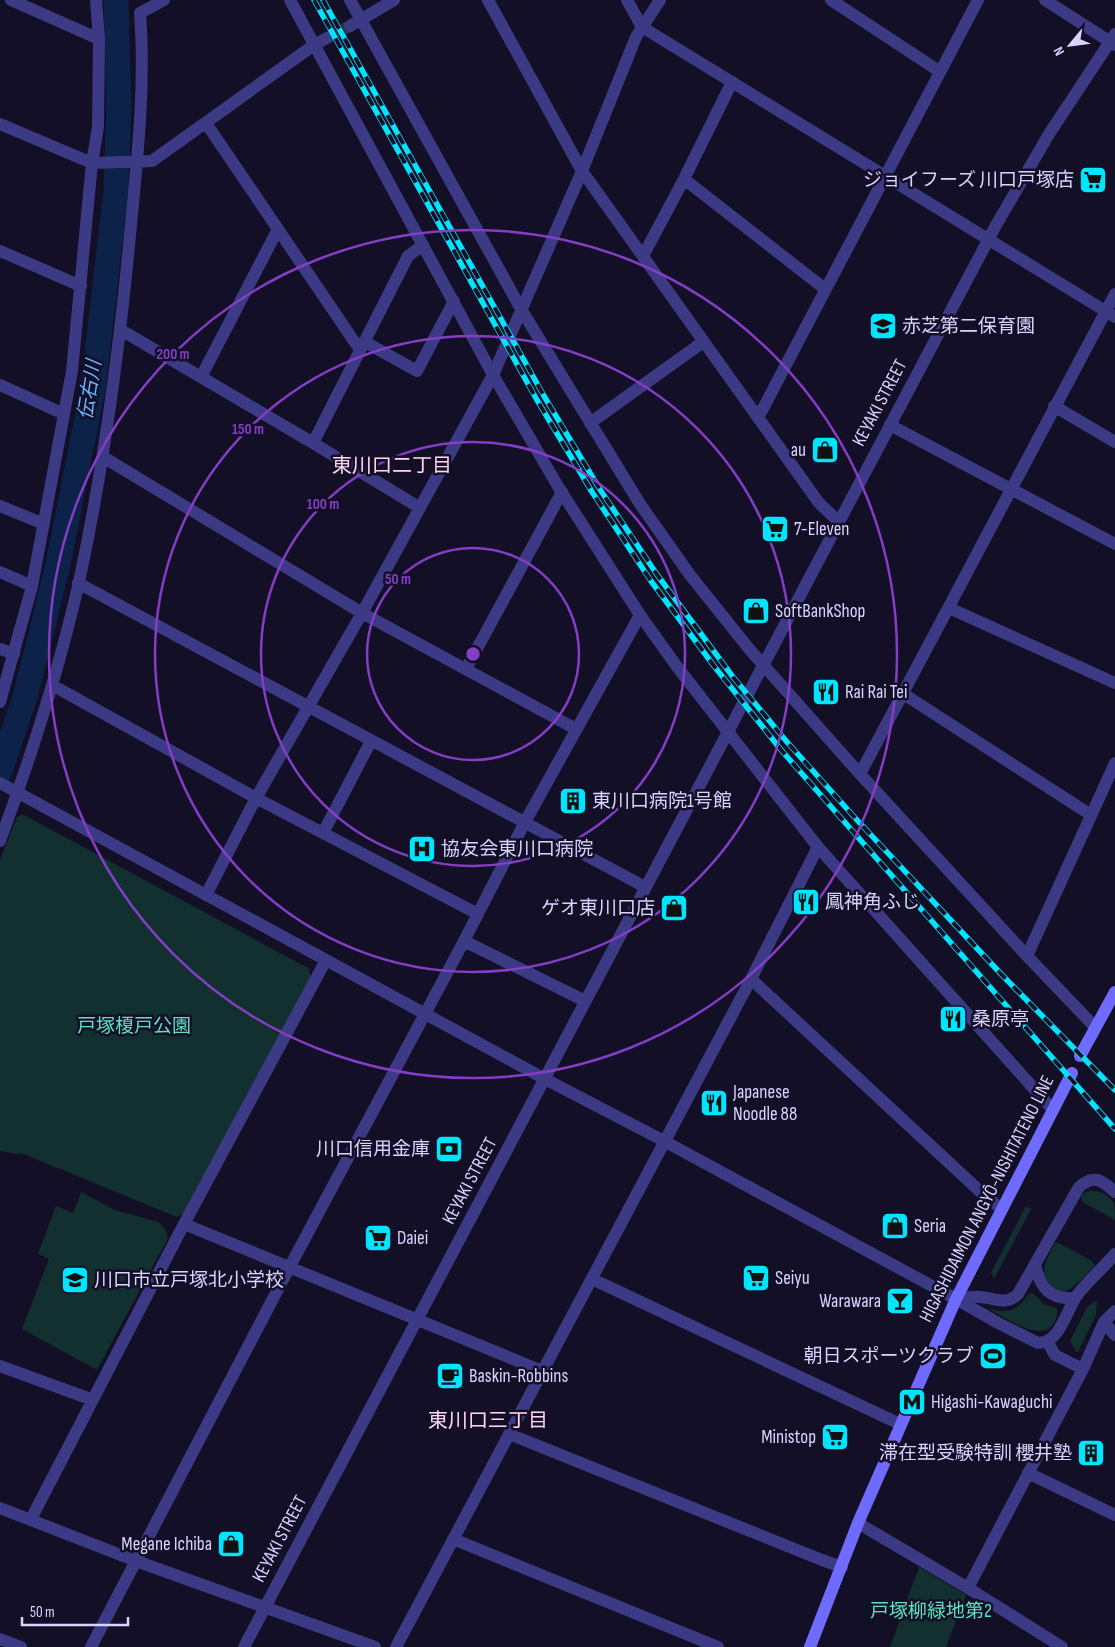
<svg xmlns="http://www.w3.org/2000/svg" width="1115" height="1647" viewBox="0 0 1115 1647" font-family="'Sofia Sans Condensed','Noto Sans JP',sans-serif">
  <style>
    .green { fill: #12302f }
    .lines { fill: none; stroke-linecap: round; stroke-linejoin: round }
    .river { stroke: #0c2248; stroke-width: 25 }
    .minor-tunnel { stroke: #312d47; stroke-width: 12; stroke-dasharray: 12 6; stroke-linecap: butt }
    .minor { stroke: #3d3a85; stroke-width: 12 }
    .tertiary { stroke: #3d3a85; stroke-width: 12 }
    .secondary { stroke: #6f6bff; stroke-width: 12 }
    .rail-casing { stroke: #00e5ff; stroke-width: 5.5 }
    .rail { stroke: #130f26; stroke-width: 4; stroke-dasharray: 11; stroke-linecap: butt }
    .ring { fill: none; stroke: #843dc5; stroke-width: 2.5 }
    .labels { text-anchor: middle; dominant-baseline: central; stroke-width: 5; stroke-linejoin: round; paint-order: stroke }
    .poi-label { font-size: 19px; fill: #d9d4ff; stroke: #130f26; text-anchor: start }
    .street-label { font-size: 19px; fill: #d9d4ff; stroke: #130f26 }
    .park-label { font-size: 19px; fill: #5fe0c0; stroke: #130f26 }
    .water-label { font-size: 20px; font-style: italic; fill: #62b6ff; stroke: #130f26 }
    .neighbourhood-label { font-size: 20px; fill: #ffd6f0; stroke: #130f26 }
    .centre { fill: #843dc5; stroke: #130f26; stroke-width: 2.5 }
    .ring-label { font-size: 15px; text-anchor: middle; font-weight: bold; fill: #843dc5; stroke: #130f26; stroke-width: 5; stroke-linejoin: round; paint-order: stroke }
  </style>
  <rect width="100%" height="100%" fill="#130f26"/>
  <!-- green -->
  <path class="green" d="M 22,814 L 308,968 L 311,976 L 188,1210 L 177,1217 L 21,1153 L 17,1154 L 0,1151 L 0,860 L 17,817 Z
    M 1089,1191 C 1098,1190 1109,1194 1114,1204 C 1115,1208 1115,1215 1115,1220 L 1082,1202 L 1081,1195 Z
    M 81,1192 L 115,1210 L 158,1222 C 164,1227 167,1231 168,1238 L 97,1370 L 22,1329 L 49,1259 L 38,1254 L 56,1206 L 73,1213 Z
    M 1026,1206 L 1031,1209 L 994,1279 L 991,1273 Z
    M 1055,1243 L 1059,1243 L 1092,1261 L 1095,1266 C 1087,1273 1078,1285 1068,1290 C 1063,1293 1058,1291 1054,1288 C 1036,1274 1047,1259 1055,1243 Z
    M 1033,1293 L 1045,1305 L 1057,1308 C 1058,1314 1057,1317 1054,1323 C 1042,1344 1004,1317 989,1309 C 994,1309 998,1311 1002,1311 C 1015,1312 1022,1304 1028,1294 Z
    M 1097,1300 L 1096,1315 L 1078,1352 L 1076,1352 L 1070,1341 L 1087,1307 Z
    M 919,1567 L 966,1595 L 946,1647 L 890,1647 Z"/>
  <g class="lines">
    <!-- river -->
    <path class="river" d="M 0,771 L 24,700 L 40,638 L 59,560 L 93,388 L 116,191 L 119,104 L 116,0"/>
    <!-- minor-tunnel -->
    <path class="minor-tunnel" d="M 327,38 L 350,26"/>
    <!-- minor -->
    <path class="minor" d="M 11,0 L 99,39
      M 350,0 L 521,309 L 640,504 L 690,575 L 750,650 L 860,774 L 1027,956 L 1095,1027
      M 488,0 L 582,171 L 819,503 L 838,521
      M 831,0 L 939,71
      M 1045,0 L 1115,45
      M 350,26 L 394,0
      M 206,123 L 360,350
      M 0,124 L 92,163 L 152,161 L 314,45 L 327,38
      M 684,179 L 825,289
      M 0,251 L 81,286
      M 643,256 L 684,179 L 732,82
      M 121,330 L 313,443 L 420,508
      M 365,342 L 417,371 L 454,301
      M 201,377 L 278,229
      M 0,385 L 64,414
      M 1054,406 L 1115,442
      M 758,418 L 978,0
      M 590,423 L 703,342
      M 890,425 L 1115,544
      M 313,443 L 408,256 L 423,245
      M 103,457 L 362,613 L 576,729
      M 0,506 L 44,524
      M 0,572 L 32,586
      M 78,583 L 645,887
      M 949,608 L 1115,683
      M 0,649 L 14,654
      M 466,669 L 562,492
      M 52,685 L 256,798 L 478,914
      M 902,693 L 1091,815
      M 0,702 L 32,586 L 72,371 L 92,163 L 98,127 L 99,39 L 96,0
      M 860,774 L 1115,294
      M 323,833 L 371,741
      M 0,841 C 31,757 59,670 79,582 C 103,471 118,359 129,246 C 136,169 146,91 140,13 L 164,0
      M 206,895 L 256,798 L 362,613 L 493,375 L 582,171 L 636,37 L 660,0
      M 464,941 L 585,1001
      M 1027,956 L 1115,763
      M 751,979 L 985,1196 L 1002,1209
      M 184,1224 L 542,1371
      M 1035,1264 C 1040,1288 1050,1300 1075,1298
      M 592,1279 L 900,1424
      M 956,1299 C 963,1298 972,1296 980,1297 C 995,1298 1006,1306 1018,1294 L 1079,1187 C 1094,1174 1102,1180 1115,1192
      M 956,1299 L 998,1323 L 1038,1343 C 1061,1343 1066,1309 1078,1294 C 1089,1280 1103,1268 1115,1254
      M 1104,1322 L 1115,1335
      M 1047,1341 L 1055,1355 L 1083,1369
      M 0,1366 L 93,1400
      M 509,1434 L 822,1560 L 842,1567
      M 1028,1473 L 1115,1515
      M 31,1519 L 184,1224 L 326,960
      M 858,1523 L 968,1588 L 1062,1647
      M 453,1539 L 718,1647
      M 968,1588 L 1083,1369 L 1104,1322 L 1115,1311
      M 0,1639 L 21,1647
      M 91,1647 L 289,1268 L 464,941 L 525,822 L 640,615
      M 396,1647 L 751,979 L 818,847"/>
    <!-- tertiary -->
    <path class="tertiary" d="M 290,0 L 493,375 L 559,488 L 640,615 L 678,668 L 818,847 L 1053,1110
      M 627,0 L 642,27 L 1115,317
      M 0,783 L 545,1079 L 664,1141 L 956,1299
      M 0,1508 L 136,1561 L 375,1647
      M 244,1647 L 995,227 L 1049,134 L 1115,34"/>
    <!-- secondary -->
    <path class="secondary" d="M 1080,1056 L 1115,992
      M 810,1647 L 858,1523 L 956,1299 L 1072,1073"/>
    <!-- rail casing -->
    <g class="rail-casing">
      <path id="rail" d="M 314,0 L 537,400 L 592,492 L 651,581 L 714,666 L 782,751 L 1115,1129
        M 323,0 L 544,396 L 599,488 L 658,576 L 733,677 L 787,742 L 857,820 L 1002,975 L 1115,1090"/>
    </g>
    <!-- rail -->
    <use href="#rail" class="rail"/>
  </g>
  <!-- distance rings -->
  <g class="ring">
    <circle cx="473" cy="654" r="106"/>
    <circle cx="473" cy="654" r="212"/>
    <circle cx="473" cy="654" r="318"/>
    <circle cx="473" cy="654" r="424"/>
  </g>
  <!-- icons -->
  <defs>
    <g id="supermarket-square" transform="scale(1.4375)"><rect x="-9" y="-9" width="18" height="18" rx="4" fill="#00e5ff" stroke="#130f26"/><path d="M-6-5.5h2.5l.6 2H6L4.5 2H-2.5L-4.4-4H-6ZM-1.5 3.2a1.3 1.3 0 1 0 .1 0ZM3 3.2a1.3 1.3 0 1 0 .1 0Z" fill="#111"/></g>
    <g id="school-square" transform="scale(1.4375)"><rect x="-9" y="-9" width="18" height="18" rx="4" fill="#00e5ff" stroke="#130f26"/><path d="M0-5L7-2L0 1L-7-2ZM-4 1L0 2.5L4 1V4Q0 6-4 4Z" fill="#111"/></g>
    <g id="shop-square" transform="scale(1.4375)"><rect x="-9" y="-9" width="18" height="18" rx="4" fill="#00e5ff" stroke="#130f26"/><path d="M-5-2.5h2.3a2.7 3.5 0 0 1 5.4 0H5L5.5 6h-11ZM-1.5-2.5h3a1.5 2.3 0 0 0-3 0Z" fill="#111"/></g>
    <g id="restaurant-square" transform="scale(1.4375)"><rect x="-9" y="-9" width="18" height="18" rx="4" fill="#00e5ff" stroke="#130f26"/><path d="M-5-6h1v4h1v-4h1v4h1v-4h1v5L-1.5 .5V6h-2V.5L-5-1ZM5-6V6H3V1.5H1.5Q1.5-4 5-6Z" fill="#111"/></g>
    <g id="building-square" transform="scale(1.4375)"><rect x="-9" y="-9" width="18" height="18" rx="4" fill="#00e5ff" stroke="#130f26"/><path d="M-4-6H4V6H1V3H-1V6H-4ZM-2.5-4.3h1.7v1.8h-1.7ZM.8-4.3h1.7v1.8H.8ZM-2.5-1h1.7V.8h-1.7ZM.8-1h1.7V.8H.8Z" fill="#111"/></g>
    <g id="hospital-square" transform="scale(1.4375)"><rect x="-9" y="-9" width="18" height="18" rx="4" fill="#00e5ff" stroke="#130f26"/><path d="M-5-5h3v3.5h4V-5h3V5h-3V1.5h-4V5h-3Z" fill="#111"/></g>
    <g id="bank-square" transform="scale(1.4375)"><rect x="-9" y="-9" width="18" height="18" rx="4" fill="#00e5ff" stroke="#130f26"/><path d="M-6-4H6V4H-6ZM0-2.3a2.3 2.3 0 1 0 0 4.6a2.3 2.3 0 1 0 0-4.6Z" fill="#111"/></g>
    <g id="bar-square" transform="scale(1.4375)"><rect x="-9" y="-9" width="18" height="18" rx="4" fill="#00e5ff" stroke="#130f26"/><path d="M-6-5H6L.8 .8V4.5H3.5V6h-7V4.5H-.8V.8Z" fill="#111"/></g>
    <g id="stadium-square" transform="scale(1.4375)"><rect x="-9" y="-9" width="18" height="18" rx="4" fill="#00e5ff" stroke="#130f26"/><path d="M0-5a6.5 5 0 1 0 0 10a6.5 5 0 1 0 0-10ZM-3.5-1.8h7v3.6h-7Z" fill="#111"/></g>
    <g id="cafe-square" transform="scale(1.4375)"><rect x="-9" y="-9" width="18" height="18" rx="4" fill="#00e5ff" stroke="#130f26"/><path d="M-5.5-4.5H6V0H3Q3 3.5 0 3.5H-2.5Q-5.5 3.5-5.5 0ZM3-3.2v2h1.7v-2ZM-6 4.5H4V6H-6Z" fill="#111"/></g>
    <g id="metro-square" transform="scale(1.4375)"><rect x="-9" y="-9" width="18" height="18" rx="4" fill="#00e5ff" stroke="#130f26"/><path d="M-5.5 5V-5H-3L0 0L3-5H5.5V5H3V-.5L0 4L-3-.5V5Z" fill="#111"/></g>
  </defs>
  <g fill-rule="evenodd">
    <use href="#supermarket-square" x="1093" y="180"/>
    <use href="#school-square" x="883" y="326"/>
    <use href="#shop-square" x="825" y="450"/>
    <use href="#supermarket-square" x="775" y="529"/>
    <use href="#shop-square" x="756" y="611"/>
    <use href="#restaurant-square" x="826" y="692"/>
    <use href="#building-square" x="573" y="801"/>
    <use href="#hospital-square" x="422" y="849"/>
    <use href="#restaurant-square" x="806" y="902"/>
    <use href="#shop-square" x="674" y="908"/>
    <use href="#restaurant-square" x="953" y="1019"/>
    <use href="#restaurant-square" x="714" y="1103"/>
    <use href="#bank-square" x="449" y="1149"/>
    <use href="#shop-square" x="895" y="1226"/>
    <use href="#supermarket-square" x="378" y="1238"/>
    <use href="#supermarket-square" x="756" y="1278"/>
    <use href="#school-square" x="75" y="1280"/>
    <use href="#bar-square" x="900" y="1301"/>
    <use href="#stadium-square" x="993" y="1356"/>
    <use href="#cafe-square" x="450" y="1376"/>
    <use href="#metro-square" x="912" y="1402"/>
    <use href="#supermarket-square" x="835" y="1437"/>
    <use href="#building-square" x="1091" y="1453"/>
    <use href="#shop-square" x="231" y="1544"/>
  </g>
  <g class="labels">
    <!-- poi labels -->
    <g class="poi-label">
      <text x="1074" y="180" text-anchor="end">ジョイフーズ 川口戸塚店</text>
      <text x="902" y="326">赤芝第二保育園</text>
      <text x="806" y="450" text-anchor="end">au</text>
      <text x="794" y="529">7-Eleven</text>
      <text x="775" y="611">SoftBankShop</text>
      <text x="845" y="692">Rai Rai Tei</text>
      <text x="592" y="801">東川口病院1号館</text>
      <text x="441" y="849">協友会東川口病院</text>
      <text x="825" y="902">鳳神角ふじ</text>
      <text x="655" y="908" text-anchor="end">ゲオ東川口店</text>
      <text x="972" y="1019">桑原亭</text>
      <text x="733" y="1092">Japanese<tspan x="733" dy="22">Noodle 88</tspan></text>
      <text x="430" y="1149" text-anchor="end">川口信用金庫</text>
      <text x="914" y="1226">Seria</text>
      <text x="397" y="1238">Daiei</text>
      <text x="775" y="1278">Seiyu</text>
      <text x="94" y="1280">川口市立戸塚北小学校</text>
      <text x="881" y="1301" text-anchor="end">Warawara</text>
      <text x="974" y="1356" text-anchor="end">朝日スポーツクラブ</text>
      <text x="469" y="1376">Baskin-Robbins</text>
      <text x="931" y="1402">Higashi-Kawaguchi</text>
      <text x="816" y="1437" text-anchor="end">Ministop</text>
      <text x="1072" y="1453" text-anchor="end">滞在型受験特訓 櫻井塾</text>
      <text x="212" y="1544" text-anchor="end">Megane Ichiba</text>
    </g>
    <!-- street labels -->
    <g class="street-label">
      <text transform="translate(880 403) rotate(-62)">KEYAKI STREET</text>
      <text transform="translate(470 1181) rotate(-62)">KEYAKI STREET</text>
      <text transform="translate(987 1199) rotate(-63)">HIGASHIDAIMON ANGYŌ-NISHITATENO LINE</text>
      <text transform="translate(280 1539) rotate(-62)">KEYAKI STREET</text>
    </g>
    <!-- park labels -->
    <g class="park-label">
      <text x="134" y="1026">戸塚榎戸公園</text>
      <text x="931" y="1611">戸塚柳緑地第2</text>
    </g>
    <!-- water labels -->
    <g class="water-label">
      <text transform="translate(90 390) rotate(-81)">伝右川</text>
    </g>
    <!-- neighbourhood labels -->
    <g class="neighbourhood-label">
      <text x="392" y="466">東川口二丁目</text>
      <text x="488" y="1421">東川口三丁目</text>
    </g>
  </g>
  <circle cx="473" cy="654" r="8" class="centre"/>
  <g class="ring-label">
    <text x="173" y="359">200 m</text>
    <text x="248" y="434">150 m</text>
    <text x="323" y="509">100 m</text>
    <text x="398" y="584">50 m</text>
  </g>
  <!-- north arrow -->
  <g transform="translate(1070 45) rotate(241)" stroke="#130f26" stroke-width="4" paint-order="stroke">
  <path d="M0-4L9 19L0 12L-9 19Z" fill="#d9d4ff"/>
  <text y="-8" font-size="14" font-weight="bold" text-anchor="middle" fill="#d9d4ff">N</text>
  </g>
  <!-- scale -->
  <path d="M22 1617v8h106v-8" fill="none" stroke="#d9d4ff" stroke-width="2.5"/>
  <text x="30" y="1617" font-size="15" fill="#d9d4ff" stroke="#130f26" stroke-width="4" paint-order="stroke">50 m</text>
</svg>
